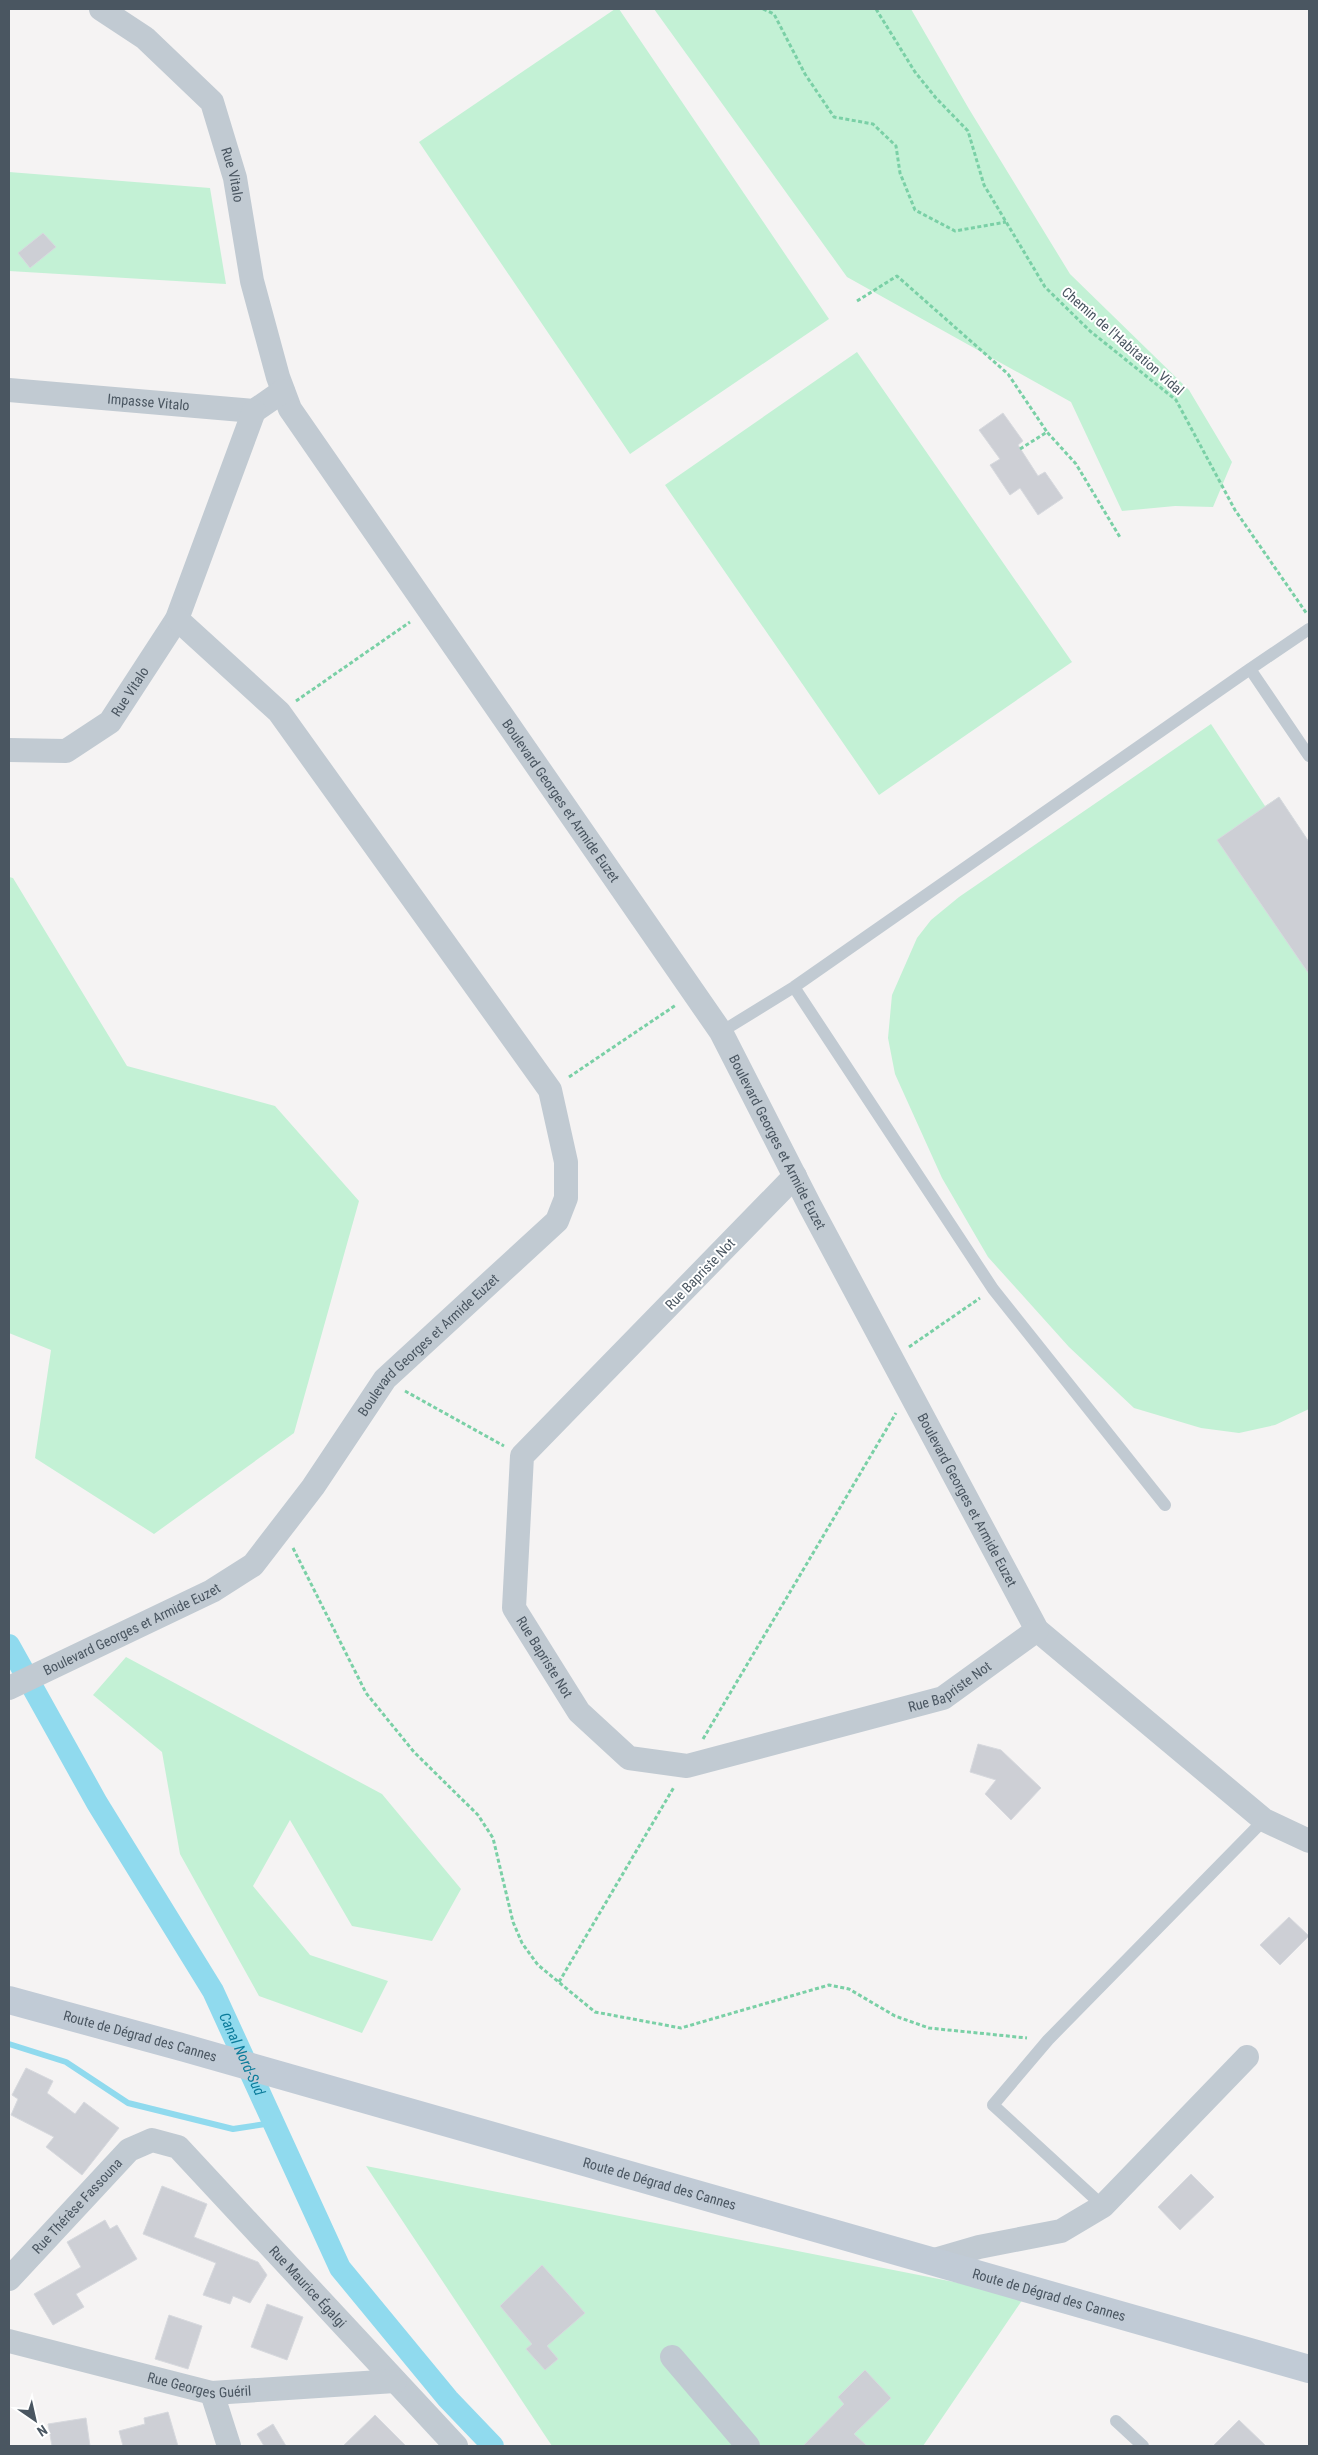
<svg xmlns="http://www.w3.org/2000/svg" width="1318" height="2455" viewBox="0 0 1318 2455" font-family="'Roboto Condensed',sans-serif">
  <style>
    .green { fill: #c3f1d5 }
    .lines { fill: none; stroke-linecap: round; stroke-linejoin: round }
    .stream { stroke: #90daee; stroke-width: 6 }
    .canal { stroke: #90daee; stroke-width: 22 }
    .building { fill: #cdcfd5; stroke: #d7d9de }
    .path { stroke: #7ad0a6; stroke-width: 3; stroke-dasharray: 4 2.5; stroke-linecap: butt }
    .lane { stroke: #c1cad2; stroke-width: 12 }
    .street { stroke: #c1cad2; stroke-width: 24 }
    .secondary { stroke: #c1cbd6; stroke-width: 28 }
    .labels { text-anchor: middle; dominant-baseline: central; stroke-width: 4; stroke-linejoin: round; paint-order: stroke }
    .street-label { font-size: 14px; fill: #4a5661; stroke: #fff }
    .water-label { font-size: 15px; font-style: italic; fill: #0c7c9b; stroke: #fff }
  </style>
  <rect width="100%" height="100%" fill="#f5f3f3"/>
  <!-- green -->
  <path class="green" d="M 615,9 L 619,9 L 829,319 L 630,454 L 419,142 Z
    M 654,9 L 911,9 L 969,109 L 1070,274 L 1189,390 L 1232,462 L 1213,507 L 1175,506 L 1122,511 L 1071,402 L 847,277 Z
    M 9,172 L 210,188 L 226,284 L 9,271 Z
    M 857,352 L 1072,662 L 879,795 L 665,485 Z
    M 1211,724 L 1265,806 L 1279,797 L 1309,842 L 1309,1409 L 1275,1425 L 1239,1433 L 1201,1428 L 1134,1408 L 1069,1347 L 988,1257 L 942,1178 L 895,1074 L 888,1038 L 892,995 L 917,938 L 931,920 L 959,897 Z
    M 9,877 L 13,878 L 127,1066 L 275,1106 L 359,1201 L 294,1433 L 154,1534 L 35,1458 L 51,1350 L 9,1333 Z
    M 126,1657 L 382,1794 L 461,1889 L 432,1941 L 352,1926 L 290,1820 L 253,1886 L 310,1955 L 388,1981 L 362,2033 L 259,1996 L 180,1854 L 162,1752 L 93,1695 Z
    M 366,2166 L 1025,2296 L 923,2446 L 552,2446 Z"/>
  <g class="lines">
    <!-- stream -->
    <path class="stream" d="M 9,2044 L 66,2062 L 128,2103 L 233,2129 L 272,2123"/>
    <!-- canal -->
    <path class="canal" id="s1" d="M 9,1645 L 97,1803 L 213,1991 L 340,2268 L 448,2399 L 493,2446"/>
  </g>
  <!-- building -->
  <path class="building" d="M 43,233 L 56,247 L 30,268 L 18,253 Z
    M 1003,413 L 1023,441 L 1018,445 L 1038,476 L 1045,472 L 1063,498 L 1038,515 L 1020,488 L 1010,495 L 990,465 L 1000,459 L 979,430 Z
    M 1279,797 L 1309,842 L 1309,974 L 1217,840 Z
    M 978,1744 L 1001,1750 L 1041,1788 L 1011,1820 L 985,1794 L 996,1780 L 970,1772 Z
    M 1289,1917 L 1309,1936 L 1280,1965 L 1260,1945 Z
    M 26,2068 L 53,2081 L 47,2093 L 75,2114 L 84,2102 L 119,2128 L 82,2175 L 46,2147 L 54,2137 L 11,2115 L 18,2099 L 12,2095 Z
    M 1191,2174 L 1214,2197 L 1180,2230 L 1158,2207 Z
    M 162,2186 L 207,2204 L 194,2237 L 258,2262 L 267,2275 L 250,2303 L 233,2296 L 230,2304 L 203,2295 L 216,2263 L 143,2234 Z
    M 105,2220 L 110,2229 L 117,2225 L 137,2259 L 76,2294 L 84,2307 L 53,2325 L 34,2294 L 81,2267 L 67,2242 Z
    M 542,2265 L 585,2313 L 547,2346 L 558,2359 L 545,2370 L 526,2349 L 532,2344 L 500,2306 Z
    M 267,2304 L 303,2317 L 287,2360 L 251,2347 Z
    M 169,2315 L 202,2326 L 188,2369 L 155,2359 Z
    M 865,2370 L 891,2398 L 854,2434 L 867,2446 L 803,2446 L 844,2404 L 838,2397 Z
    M 168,2412 L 178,2446 L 123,2446 L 119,2431 L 145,2424 L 144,2418 Z
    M 375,2415 L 406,2446 L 343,2446 Z
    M 86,2418 L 90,2446 L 52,2446 L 48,2424 Z
    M 1239,2420 L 1266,2446 L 1213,2446 Z
    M 273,2424 L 286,2446 L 264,2446 L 257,2434 Z"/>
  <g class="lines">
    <!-- path -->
    <path class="path" d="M 763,9 L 774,14 L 805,74 L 834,117 L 873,124 L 896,146 L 900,173 L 915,210 L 955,231 L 1006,222
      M 876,9 L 915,72 L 936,98 L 968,131 L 984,185 L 1045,287 L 1090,331 L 1176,400 L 1235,510 L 1307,614
      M 857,301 L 897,276 L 1008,374 L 1047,432
      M 1020,449 L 1047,432 L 1076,464 L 1121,539
      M 296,701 L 410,622
      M 569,1077 L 676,1005
      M 909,1347 L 980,1298
      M 405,1391 L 504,1446
      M 293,1548 L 366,1693 L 414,1752 L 478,1815 L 493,1838 L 513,1922 L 522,1943 L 538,1965 L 595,2012 L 681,2028 L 829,1985 L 849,1989 L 895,2016 L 929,2028 L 1027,2038
      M 703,1739 L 896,1413
      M 559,1982 L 674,1787"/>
    <!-- lane -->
    <path class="lane" d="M 1309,629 L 1250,669 L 1309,756
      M 794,987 L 993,1289 L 1165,1505
      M 721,1032 L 794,987 L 1250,669
      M 1103,2206 L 993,2105 L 1048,2040 L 1264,1820
      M 1116,2421 L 1143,2446"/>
    <!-- street -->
    <g class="street">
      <path id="s2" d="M 101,9 L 145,38 L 212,102 L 235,178 L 252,281 L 278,377 L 290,409 L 721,1032 L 810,1206 L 1037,1630 L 1264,1820 L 1309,1841"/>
      <path id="s3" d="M 9,390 L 254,411 L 283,391"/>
      <path id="s4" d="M 9,750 L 66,751 L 110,722 L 177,619 L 254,411"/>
      <path id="s5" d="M 795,1176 L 522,1456 L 514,1608 L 579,1712 L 629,1758 L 687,1766 L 943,1698 L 1037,1630"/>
      <path id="s6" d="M 9,1688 L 212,1591 L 253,1565 L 313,1487 L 385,1379 L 557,1221 L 566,1198 L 566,1162 L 550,1090 L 279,712 L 177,619"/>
      <path d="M 931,2261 L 979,2247 L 1061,2231 L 1103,2206 L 1247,2057"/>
      <path id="s7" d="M 9,2279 L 129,2150 L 152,2140 L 178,2147 L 456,2446"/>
      <path id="s8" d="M 9,2341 L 212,2393 L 395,2381"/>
      <path d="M 672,2357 L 748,2446"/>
      <path d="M 212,2393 L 229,2446"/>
    </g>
    <!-- secondary -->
    <path class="secondary" id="s9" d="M 9,2000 L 185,2048 L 1309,2369"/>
  </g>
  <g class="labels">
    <!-- street labels -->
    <g class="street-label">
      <text stroke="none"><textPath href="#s2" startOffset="221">Rue Vitalo</textPath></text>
      <text transform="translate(1123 341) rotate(41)">Chemin de l'Habitation Vidal</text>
      <text stroke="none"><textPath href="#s3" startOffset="140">Impasse Vitalo</textPath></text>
      <text stroke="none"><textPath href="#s4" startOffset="146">Rue Vitalo</textPath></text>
      <text stroke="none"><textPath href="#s2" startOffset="939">Boulevard Georges et Armide Euzet</textPath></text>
      <text stroke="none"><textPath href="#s2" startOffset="1344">Boulevard Georges et Armide Euzet</textPath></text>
      <text transform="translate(700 1274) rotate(-46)">Rue Bapriste Not</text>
      <text stroke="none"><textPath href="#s6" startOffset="556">Boulevard Georges et Armide Euzet</textPath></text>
      <text stroke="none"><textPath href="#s2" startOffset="1749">Boulevard Georges et Armide Euzet</textPath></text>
      <text stroke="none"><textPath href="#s6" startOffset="136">Boulevard Georges et Armide Euzet</textPath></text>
      <text stroke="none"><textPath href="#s5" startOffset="601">Rue Bapriste Not</textPath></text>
      <text stroke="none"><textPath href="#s5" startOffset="1068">Rue Bapriste Not</textPath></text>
      <text stroke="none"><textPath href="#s9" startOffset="136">Route de Dégrad des Cannes</textPath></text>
      <text stroke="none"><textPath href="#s9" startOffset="676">Route de Dégrad des Cannes</textPath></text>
      <text stroke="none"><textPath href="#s7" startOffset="100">Rue Thérèse Fassouna</textPath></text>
      <text stroke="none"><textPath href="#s7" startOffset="419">Rue Maurice Égalgi</textPath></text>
      <text stroke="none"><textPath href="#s9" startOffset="1081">Route de Dégrad des Cannes</textPath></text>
      <text stroke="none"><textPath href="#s8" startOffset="196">Rue Georges Guéril</textPath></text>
    </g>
    <!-- water labels -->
    <g class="water-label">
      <text stroke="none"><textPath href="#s1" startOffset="471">Canal Nord-Sud</textPath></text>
    </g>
  </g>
  <!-- border -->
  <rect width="1318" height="2455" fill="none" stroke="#4a5661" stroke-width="20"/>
  <!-- north arrow -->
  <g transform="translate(35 2420) rotate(146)" stroke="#ffffff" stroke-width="4" paint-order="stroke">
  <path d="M0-4L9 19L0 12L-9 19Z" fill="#4a5661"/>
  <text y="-8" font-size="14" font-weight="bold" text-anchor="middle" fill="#4a5661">N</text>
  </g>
</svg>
